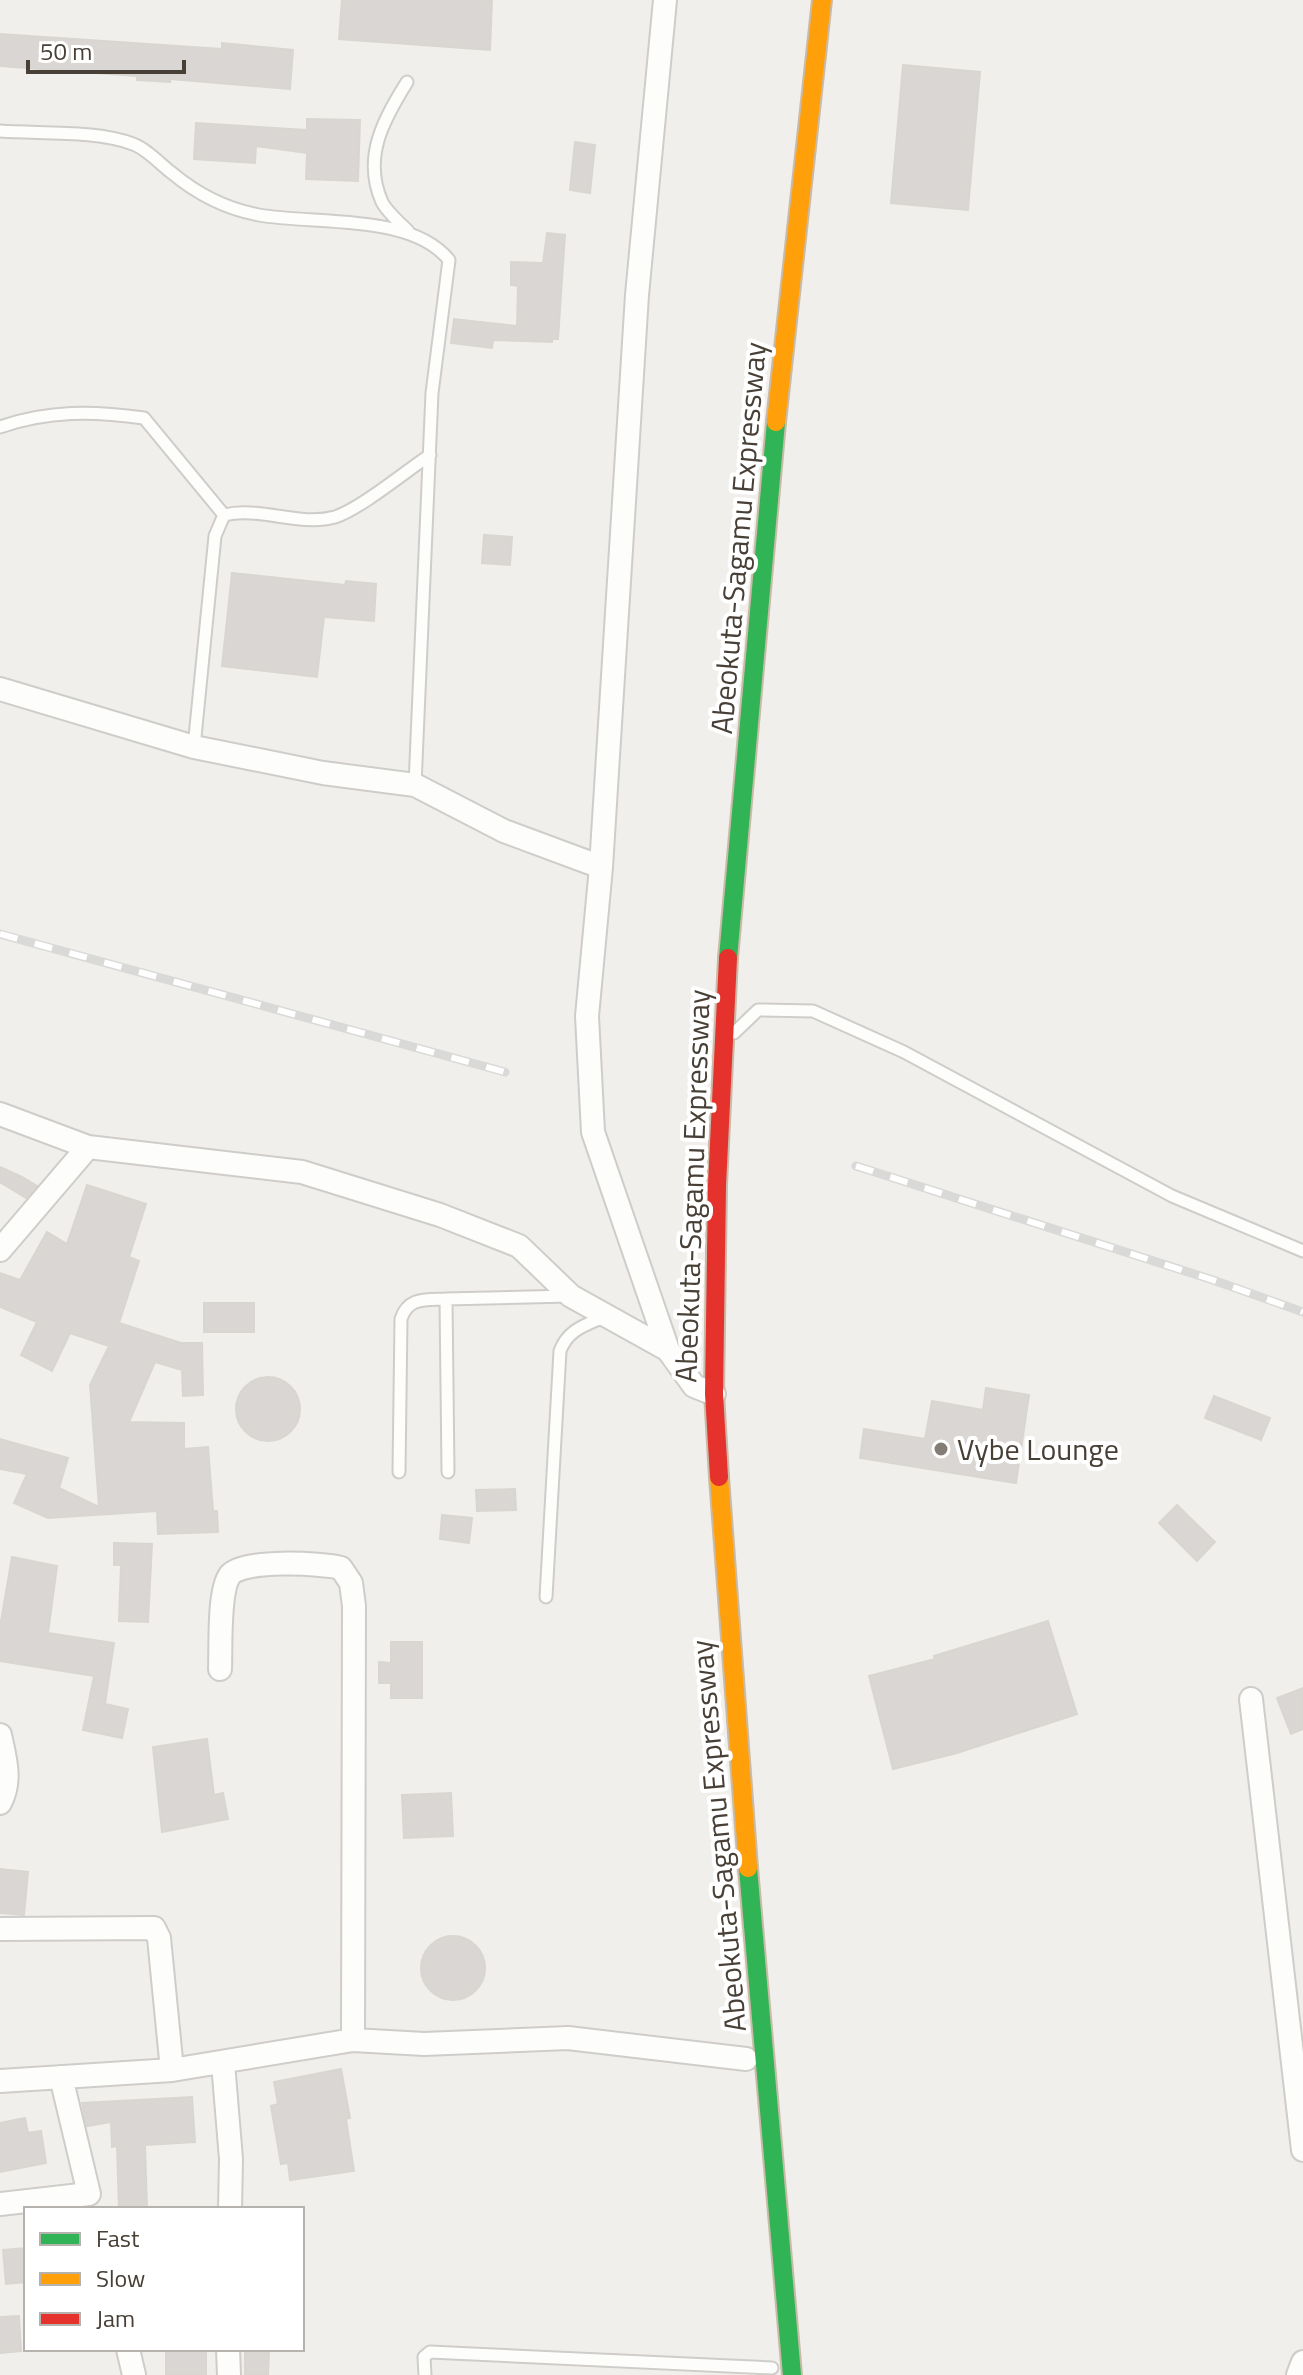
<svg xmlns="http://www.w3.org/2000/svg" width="1303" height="2375" viewBox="0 0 1303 2375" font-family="'Titillium Web',sans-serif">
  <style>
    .building { fill: #d9d6d3; stroke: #d9d6d1; stroke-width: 2 }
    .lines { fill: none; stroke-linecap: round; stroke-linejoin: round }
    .lane-casing { stroke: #cfcdc9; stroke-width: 15 }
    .street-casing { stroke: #cfcdc9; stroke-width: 26 }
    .fast-casing { stroke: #c9bba7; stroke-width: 22 }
    .slow-casing { stroke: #c9bba7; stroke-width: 22 }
    .jam-casing { stroke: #c9bba7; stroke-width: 22 }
    .lane { stroke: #fdfdfc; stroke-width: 11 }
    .street { stroke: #fdfdfc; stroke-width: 22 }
    .fast { stroke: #30b455; stroke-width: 18 }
    .slow { stroke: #ff9f0a; stroke-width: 18 }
    .jam { stroke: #e5322d; stroke-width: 18 }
    .rail-casing { stroke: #d9d9d8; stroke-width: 9 }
    .rail { stroke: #fff; stroke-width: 6; stroke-dasharray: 18; stroke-linecap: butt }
    .poi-dot { fill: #837d76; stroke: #fff; stroke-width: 3 }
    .labels { text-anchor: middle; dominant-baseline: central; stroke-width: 8; stroke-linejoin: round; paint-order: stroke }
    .street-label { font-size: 30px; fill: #484037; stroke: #fff }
    .poi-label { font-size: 30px; fill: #484037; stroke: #fff; text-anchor: start }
  </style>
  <rect width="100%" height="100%" fill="#f1efec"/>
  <!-- building -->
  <path class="building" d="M 342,0 L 492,0 L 490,50 L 339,39 Z
    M 0,34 L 222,49 L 222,43 L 293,50 L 290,89 L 170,79 L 170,82 L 137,80 L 137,76 L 0,66 Z
    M 903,65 L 980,72 L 968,210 L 891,203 Z
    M 307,119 L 360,120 L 358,181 L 306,179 L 307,153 L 256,146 L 255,163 L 194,159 L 196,123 L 307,130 Z
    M 575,142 L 595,145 L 590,193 L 570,190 Z
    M 547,233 L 565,235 L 558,339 L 552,339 L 552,342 L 493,340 L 492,348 L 451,343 L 454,319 L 517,326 L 518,286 L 511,285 L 511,262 L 543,263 Z
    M 484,535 L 512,537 L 510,565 L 482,563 Z
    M 232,573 L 345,585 L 346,581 L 376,584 L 374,621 L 324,617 L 317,677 L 222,666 Z
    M 0,1167 L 22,1177 L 37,1186 L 26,1198 L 0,1182 Z
    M 87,1185 L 146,1204 L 129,1257 L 139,1261 L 119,1323 L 181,1343 L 202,1343 L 203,1395 L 183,1396 L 182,1370 L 155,1362 L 129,1422 L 184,1423 L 184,1449 L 208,1447 L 213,1511 L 217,1511 L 218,1532 L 158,1534 L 157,1511 L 48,1518 L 14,1503 L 27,1474 L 0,1469 L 0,1439 L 68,1458 L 59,1488 L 99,1507 L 90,1385 L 109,1346 L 70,1333 L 52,1371 L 21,1355 L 37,1322 L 0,1307 L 0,1273 L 20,1280 L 47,1232 L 67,1244 Z
    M 204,1303 L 254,1303 L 254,1332 L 204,1332 Z
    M236 1409a32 32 0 1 1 64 0a32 32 0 1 1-64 0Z
    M 986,1388 L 1029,1395 L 1016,1483 L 860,1458 L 864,1429 L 925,1439 L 932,1401 L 983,1410 Z
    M 1214,1396 L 1270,1418 L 1261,1440 L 1205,1418 Z
    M 515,1489 L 516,1510 L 477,1511 L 476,1490 Z
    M 1177,1505 L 1215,1542 L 1197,1561 L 1159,1523 Z
    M 442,1515 L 472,1518 L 469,1543 L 440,1539 Z
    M 114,1543 L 152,1544 L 148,1622 L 119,1621 L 121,1565 L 114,1565 Z
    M 12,1557 L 57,1566 L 48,1633 L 114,1643 L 105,1704 L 128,1709 L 122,1738 L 83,1730 L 94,1676 L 0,1661 L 0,1627 Z
    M 1048,1621 L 1077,1714 L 957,1753 L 893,1769 L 869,1676 L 935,1659 L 934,1656 Z
    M 391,1642 L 422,1642 L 422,1698 L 391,1698 L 391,1683 L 379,1683 L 379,1662 L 391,1663 Z
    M 1303,1688 L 1303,1729 L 1291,1734 L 1277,1698 Z
    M 207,1739 L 214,1795 L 223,1793 L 228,1819 L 162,1832 L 153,1747 Z
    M 451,1793 L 453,1836 L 404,1838 L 402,1795 Z
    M 0,1869 L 28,1872 L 24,1915 L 0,1913 Z
    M421 1968a32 32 0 1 1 64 0a32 32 0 1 1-64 0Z
    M 341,2069 L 350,2118 L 346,2119 L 354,2171 L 290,2180 L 288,2163 L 281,2164 L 271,2106 L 278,2104 L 274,2082 Z
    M 192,2097 L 195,2142 L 145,2145 L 147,2209 L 119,2209 L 117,2146 L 112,2147 L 111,2122 L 87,2126 L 82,2103 Z
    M 25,2118 L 28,2133 L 41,2131 L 46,2163 L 0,2172 L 0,2123 Z
    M 26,2248 L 26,2282 L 6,2284 L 3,2250 Z
    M 19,2316 L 21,2351 L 0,2353 L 0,2317 Z
    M 166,2349 L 206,2349 L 206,2375 L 166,2375 Z
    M 245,2352 L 269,2352 L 268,2375 L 245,2375 Z"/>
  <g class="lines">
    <!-- lane casing -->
    <g class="lane-casing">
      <path id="lane" d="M 407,82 C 384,119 362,157 382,202 C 387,212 400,223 408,231
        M 0,131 C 39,134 97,130 133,144 C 147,149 160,164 172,173 C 197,194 227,209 259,215 C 316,225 411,213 449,260 L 432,393 L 415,785
        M 0,427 C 49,410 93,411 144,418 L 224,515
        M 194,747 L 215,536 L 224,515 C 260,506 299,527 335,517 C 360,509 406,471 430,455
        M 734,1033 L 758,1010 L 813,1011 L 904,1052 L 1172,1196 L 1303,1251
        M 399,1472 L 401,1319 C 408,1297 425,1300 446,1299
        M 448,1472 L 446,1299 L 569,1296
        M 546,1597 L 560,1351 C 568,1329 586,1325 606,1316
        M 425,2375 L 424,2357 L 430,2352 L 772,2368"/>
    </g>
    <!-- street casing -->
    <g class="street-casing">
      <path id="street" d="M 665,0 L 637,295 L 601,867 L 587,1016 L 593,1132 L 668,1350 L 694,1386 L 714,1394
        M 0,689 L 194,747 L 323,773 L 415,785 L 504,831 L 601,867
        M 0,1114 L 88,1147 L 302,1172 L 440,1215 L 519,1246 L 571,1296 L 668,1350
        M 0,1250 L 88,1147
        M 220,1669 C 221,1648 218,1591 230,1575 C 242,1559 322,1563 341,1568 L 351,1583 L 354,1606 L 353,2040
        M 1251,1699 L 1303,2150
        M 0,1735 C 5,1758 12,1781 0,1803
        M 0,1929 L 154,1928 L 159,1938 L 172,2070
        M 223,2063 L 231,2159 L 230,2209
        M 0,2081 L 172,2070 L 353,2040 L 424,2044 L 568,2038 L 746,2059
        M 0,2204 L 89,2194 L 61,2077
        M 128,2349 L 134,2375
        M 228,2349 L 229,2375
        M 1298,2375 L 1303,2362"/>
    </g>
    <!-- fast casing -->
    <g class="fast-casing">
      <path id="fast" d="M 728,958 L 776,422
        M 748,1868 L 792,2375"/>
    </g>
    <!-- slow casing -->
    <g class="slow-casing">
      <path id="slow" d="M 776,422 L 822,0
        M 719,1477 L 748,1868"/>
    </g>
    <!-- jam casing -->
    <g class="jam-casing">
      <path id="jam" d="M 719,1477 L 714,1394 L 717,1185 L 728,958"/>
    </g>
    <!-- lane -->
    <use href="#lane" class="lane"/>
    <!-- street -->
    <use href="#street" class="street"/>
    <!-- fast -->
    <use href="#fast" class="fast"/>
    <!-- slow -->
    <use href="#slow" class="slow"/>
    <!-- jam -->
    <use href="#jam" class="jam"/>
    <!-- rail casing -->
    <g class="rail-casing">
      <path id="rail" d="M 0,934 L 505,1072
        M 856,1166 L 1213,1280 L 1303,1312"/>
    </g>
    <!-- rail -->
    <use href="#rail" class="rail"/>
  </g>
  <!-- markers -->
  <circle class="poi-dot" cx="941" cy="1449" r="8"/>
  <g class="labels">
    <!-- street labels -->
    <g class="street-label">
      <text transform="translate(738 538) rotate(-85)">Abeokuta-Sagamu Expressway</text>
      <text transform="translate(692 1186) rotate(-88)">Abeokuta-Sagamu Expressway</text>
      <text transform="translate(718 1836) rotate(-95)">Abeokuta-Sagamu Expressway</text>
    </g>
    <!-- poi labels -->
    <g class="poi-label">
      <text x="957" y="1449">Vybe Lounge</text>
    </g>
  </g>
  <!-- legend -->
  <rect x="24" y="2207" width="280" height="144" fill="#ffffff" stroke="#b6b3af" stroke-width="2"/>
  <rect x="40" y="2233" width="40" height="12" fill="#30b455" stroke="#b6b3af" stroke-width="2"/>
  <text x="96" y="2247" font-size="24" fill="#484037">Fast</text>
  <rect x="40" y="2273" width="40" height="12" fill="#ff9f0a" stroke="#b6b3af" stroke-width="2"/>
  <text x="96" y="2287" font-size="24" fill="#484037">Slow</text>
  <rect x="40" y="2313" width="40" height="12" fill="#e5322d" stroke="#b6b3af" stroke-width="2"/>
  <text x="96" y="2327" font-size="24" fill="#484037">Jam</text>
  <!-- scale -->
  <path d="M28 60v12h156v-12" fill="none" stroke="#484037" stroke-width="4"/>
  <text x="40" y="60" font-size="24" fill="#484037" stroke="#ffffff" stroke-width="6" paint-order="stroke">50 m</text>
</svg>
